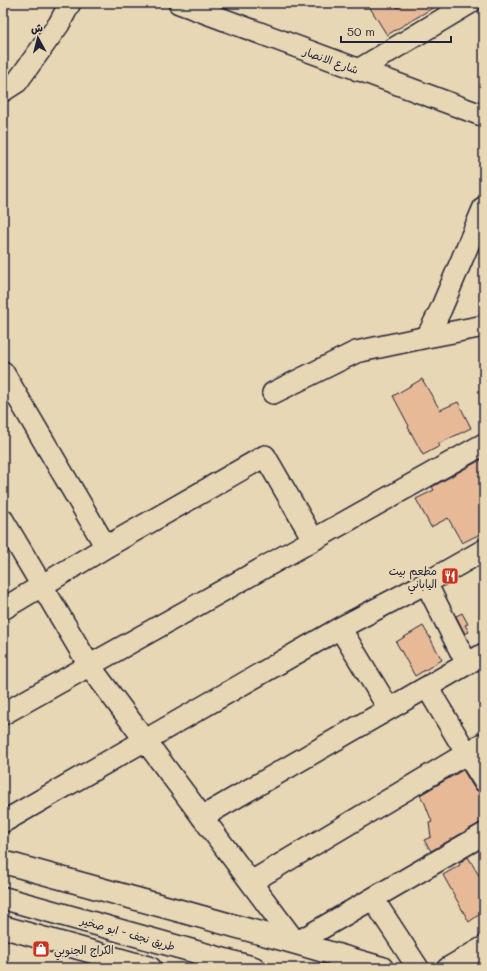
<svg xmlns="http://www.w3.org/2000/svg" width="487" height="971" viewBox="0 0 487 971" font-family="Mali,'Playpen Sans Arabic',sans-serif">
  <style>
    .building { fill: #e7b997; stroke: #22223b }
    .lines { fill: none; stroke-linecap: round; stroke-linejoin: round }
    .minor-casing { stroke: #22223b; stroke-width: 24 }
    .major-casing { stroke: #22223b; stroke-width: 25 }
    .highway-casing { stroke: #22223b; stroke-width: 25 }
    .minor { stroke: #e8d7b4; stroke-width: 21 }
    .major { stroke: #e8d7b4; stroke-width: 22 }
    .highway { stroke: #e8d7b4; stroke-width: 22 }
    .labels { text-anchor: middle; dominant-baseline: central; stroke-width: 4; stroke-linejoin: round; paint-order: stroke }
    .street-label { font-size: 11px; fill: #22223b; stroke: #e8d7b4 }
    .poi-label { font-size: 11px; fill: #22223b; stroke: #e8d7b4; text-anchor: end }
  </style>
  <rect width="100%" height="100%" fill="#e8d7b4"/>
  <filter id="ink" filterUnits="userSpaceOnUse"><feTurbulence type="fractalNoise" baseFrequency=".025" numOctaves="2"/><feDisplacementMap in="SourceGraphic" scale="8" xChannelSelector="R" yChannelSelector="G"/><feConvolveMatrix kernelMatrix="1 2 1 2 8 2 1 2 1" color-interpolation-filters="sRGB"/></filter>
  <g filter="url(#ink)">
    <!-- building -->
    <path class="building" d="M 367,3 L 393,3 L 398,8 L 405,3 L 441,3 L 387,35 Z
      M 422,379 L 440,410 L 458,402 L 471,428 L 438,444 L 440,446 L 423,455 L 408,427 L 409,426 L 393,396 Z
      M 484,458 L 484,532 L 462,543 L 448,518 L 431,527 L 416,499 L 434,490 L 432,487 Z
      M 462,613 L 468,624 L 465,625 L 469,632 L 465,634 L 456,616 Z
      M 423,626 L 432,641 L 432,642 L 442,660 L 415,676 L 396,642 Z
      M 463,770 L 474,788 L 479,792 L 484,793 L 484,822 L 478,824 L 431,851 L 424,840 L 431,837 L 429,823 L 432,822 L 424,801 L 423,801 L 420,795 Z
      M 468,857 L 484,884 L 484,911 L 469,922 L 443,875 L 460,865 L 459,863 Z"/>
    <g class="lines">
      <!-- minor casing -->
      <g class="minor-casing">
        <path id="minor" d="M 179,3 L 484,116
          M 358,70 L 470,3
          M 3,91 L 17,82 L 59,24 L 70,3
          M 427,337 L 484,326
          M 3,372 L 106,547
          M 273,393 L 356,352 L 427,337 L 441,309 L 484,207
          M 3,520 L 89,665 L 296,943 L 484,834
          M 3,609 L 106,547 L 265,456 L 313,539
          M 340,628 L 389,709
          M 467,664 L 426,583 L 484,550
          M 427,687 L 458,739 L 484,781
          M 3,714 L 484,444
          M 202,817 L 484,654
          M 3,822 L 340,628 L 426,583
          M 251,882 L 484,743
          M 373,899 L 418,968
          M 448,968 L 484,947"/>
      </g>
      <!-- major casing -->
      <g class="major-casing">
        <path id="major" d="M 3,862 L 296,943 L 382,968"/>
      </g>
      <!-- highway casing -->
      <g class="highway-casing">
        <path id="highway" d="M 3,898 L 254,968
          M 3,927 L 150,968"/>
      </g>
      <!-- minor -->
      <use href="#minor" class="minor"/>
      <!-- major -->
      <use href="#major" class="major"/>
      <!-- highway -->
      <use href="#highway" class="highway"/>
    </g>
  </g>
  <!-- icons -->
  <defs>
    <g id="restaurant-square" transform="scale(0.9)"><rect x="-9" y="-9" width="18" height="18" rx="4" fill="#c8321e" stroke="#e8d7b4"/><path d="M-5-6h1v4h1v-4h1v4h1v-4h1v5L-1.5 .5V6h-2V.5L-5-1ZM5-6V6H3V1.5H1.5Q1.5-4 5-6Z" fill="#fff"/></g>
    <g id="shop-square" transform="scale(0.9)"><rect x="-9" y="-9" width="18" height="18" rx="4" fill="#c8321e" stroke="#e8d7b4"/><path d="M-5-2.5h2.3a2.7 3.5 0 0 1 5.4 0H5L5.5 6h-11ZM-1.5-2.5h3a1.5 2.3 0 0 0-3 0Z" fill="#fff"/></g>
  </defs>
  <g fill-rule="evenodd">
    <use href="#restaurant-square" x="450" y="576"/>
    <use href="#shop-square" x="41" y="949"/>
  </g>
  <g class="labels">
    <!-- street labels -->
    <g class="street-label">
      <text transform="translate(331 60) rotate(20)">شارع الانصار</text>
      <text transform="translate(128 933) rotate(16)">طريق نجف - ابو صخير</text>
    </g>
    <!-- poi labels -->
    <g class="poi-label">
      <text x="437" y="570">مطعم بيت<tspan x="437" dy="13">الياباني</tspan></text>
      <text x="54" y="949" text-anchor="start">الكراج الجنوبي</text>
    </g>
  </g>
  <!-- margin -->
  <rect width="487" height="971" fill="none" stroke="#e8d7b4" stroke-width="16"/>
  <rect x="8" y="8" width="471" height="955" fill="none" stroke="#22223b" stroke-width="1.5" filter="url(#ink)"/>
  <!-- north arrow -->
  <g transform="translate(38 38) rotate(353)" stroke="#e8d7b4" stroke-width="3" paint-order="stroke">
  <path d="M0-3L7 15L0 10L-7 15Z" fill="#22223b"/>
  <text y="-6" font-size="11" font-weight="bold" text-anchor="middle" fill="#22223b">ش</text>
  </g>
  <!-- scale -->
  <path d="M341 36v6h110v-6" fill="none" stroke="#22223b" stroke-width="2"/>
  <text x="347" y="36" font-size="12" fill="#22223b" stroke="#e8d7b4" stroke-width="3" paint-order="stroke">50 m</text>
</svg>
